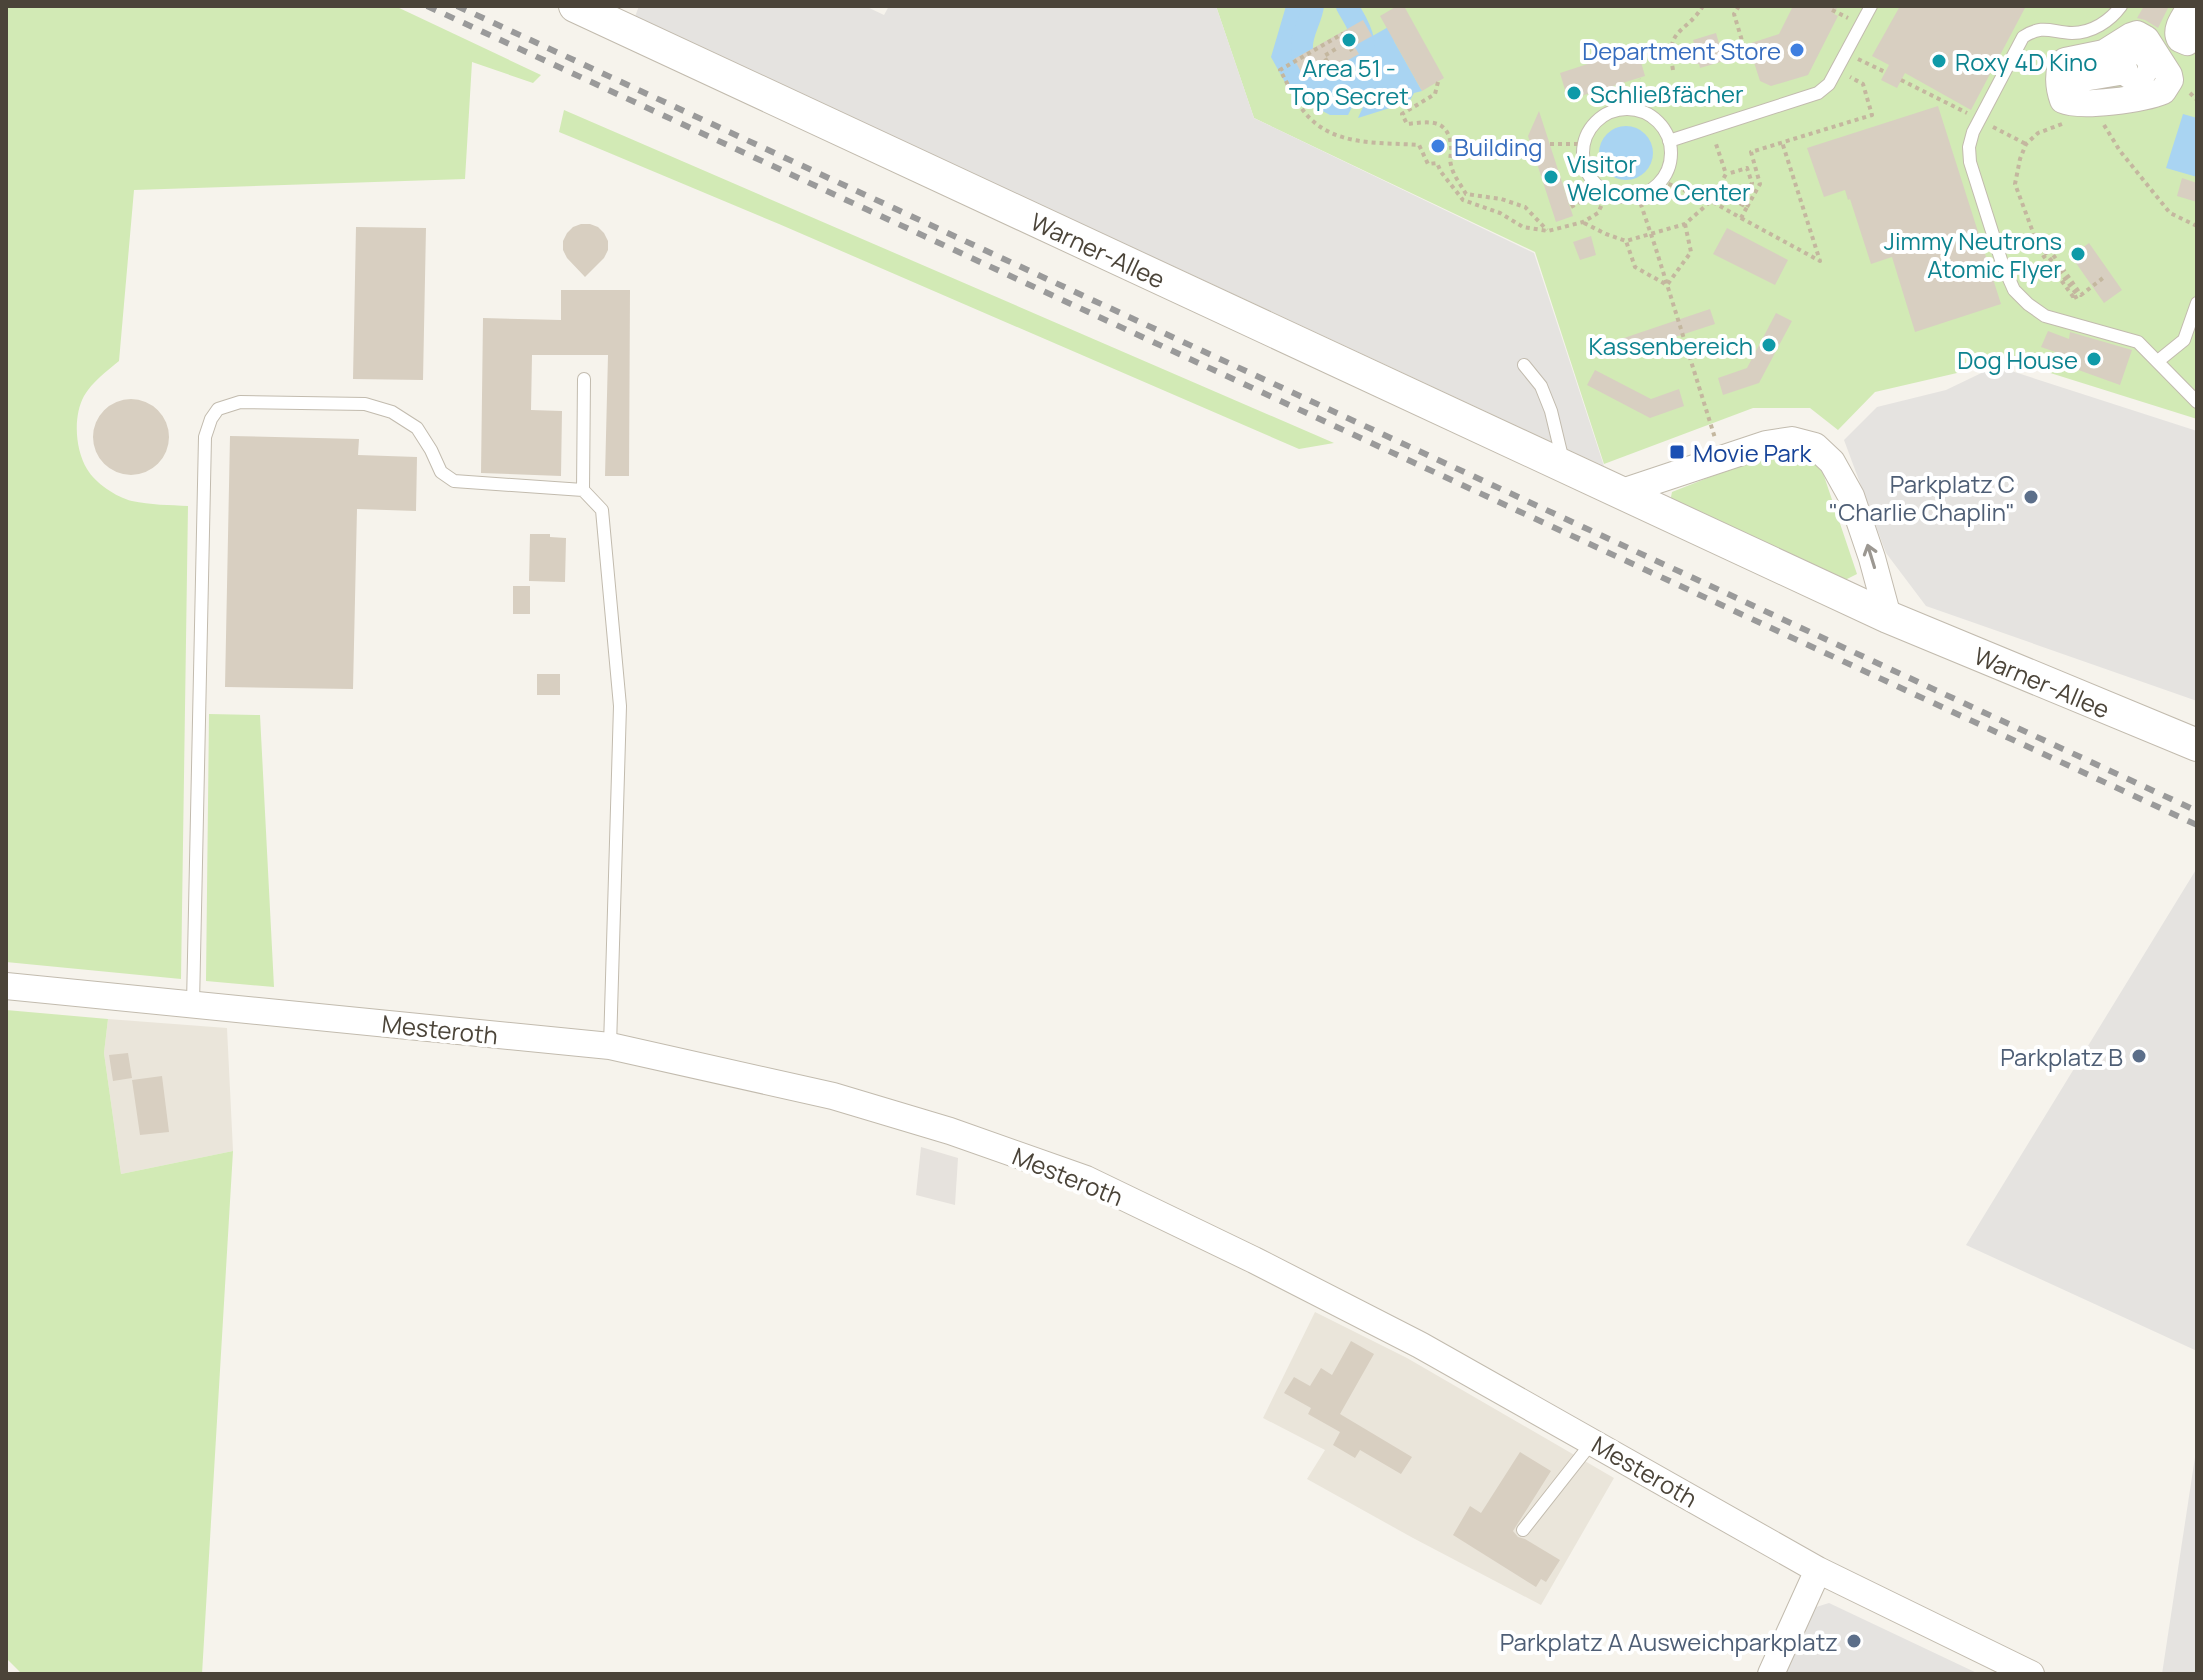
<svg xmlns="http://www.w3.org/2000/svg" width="2203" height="1680" viewBox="0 0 2203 1680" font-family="Manrope,sans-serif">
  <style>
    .residential { fill: #eae5da }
    .industrial { fill: #e6e2dd }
    .green { fill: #d2eab5 }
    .parking { fill: #e5e3e0 }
    .water { fill: #a9d4f2 }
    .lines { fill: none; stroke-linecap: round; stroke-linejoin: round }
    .canal { stroke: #a9d4f2; stroke-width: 22 }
    .building { fill: #d8cfc1 }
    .service-casing { stroke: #c2bbae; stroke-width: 14 }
    .minor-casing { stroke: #c2bbae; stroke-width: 28 }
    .tertiary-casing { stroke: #c2bbae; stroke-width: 34 }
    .path { stroke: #c4b79f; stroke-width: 4; stroke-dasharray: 4 4; stroke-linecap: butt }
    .service { stroke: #fff; stroke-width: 12 }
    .minor { stroke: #fff; stroke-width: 26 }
    .tertiary { stroke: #fff; stroke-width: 32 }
    .rail { stroke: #9a9a9a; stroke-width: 6; stroke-dasharray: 10 10; stroke-linecap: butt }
    .oneway { stroke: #9c9892 }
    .culture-dot { fill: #0f9aa8; stroke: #fff; stroke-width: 3 }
    .shop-dot { fill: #3f7fe0; stroke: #fff; stroke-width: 3 }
    .transit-dot { fill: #1a4fb4; stroke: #fff; stroke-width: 3 }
    .service-dot { fill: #5c6f8a; stroke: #fff; stroke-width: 3 }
    .labels { text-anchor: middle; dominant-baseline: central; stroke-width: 8; stroke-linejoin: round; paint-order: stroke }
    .shop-label { font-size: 24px; fill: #366cbe; stroke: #fff; text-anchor: end }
    .culture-label { font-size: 24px; fill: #0d838f; stroke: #fff; text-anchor: start }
    .street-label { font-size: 24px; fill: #4b4439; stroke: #fff }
    .transit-label { font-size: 24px; fill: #164399; stroke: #fff; text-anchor: start }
    .service-label { font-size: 24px; fill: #4e5e75; stroke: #fff; text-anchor: end }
  </style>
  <rect width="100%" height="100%" fill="#f6f3ec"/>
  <!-- residential -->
  <path class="residential" d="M 108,1019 L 227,1028 L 233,1151 L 121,1174 L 104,1053 Z
    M 1315,1312 L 1407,1358 L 1614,1478 L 1541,1605 L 1413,1538 L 1307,1479 L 1325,1450 L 1263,1418 Z"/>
  <!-- industrial -->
  <path class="industrial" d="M 921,1147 L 958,1158 L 955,1205 L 916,1195 Z"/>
  <!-- green -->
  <path class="green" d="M 6,6 L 395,6 L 541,75 L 533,83 L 472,62 L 465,179 L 134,190 L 119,361 C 107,371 92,382 84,396 C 73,416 75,449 87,469 C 95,483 116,497 132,501 C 150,505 170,505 188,506 L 181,979 L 6,962 Z
    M 1216,6 L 2197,6 L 2197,419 L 1996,356 L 1957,373 L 1875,392 L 1838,430 L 1810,408 L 1753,408 L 1604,464 L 1535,252 L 1254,118 Z
    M 564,110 L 1334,443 L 1299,449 L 779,224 L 576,139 L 559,132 Z
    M 1789,453 L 1821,467 L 1857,574 L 1841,582 L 1670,502 L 1672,492 L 1730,469 Z
    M 209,714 L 260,715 L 274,987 L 206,981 Z
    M 6,1010 L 108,1019 L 104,1053 L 121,1174 L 233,1151 L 202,1674 L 22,1674 L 6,1658 Z"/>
  <!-- parking -->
  <path class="parking" d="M 639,6 L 865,6 L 884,15 L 889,6 L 1216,6 L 1254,118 L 1534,253 L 1604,466 L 1184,271 L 633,22 Z
    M 1996,366 L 2197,431 L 2197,701 L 1926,606 L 1886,553 L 1844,440 L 1877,407 L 1946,390 Z
    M 2197,868 L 2197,1351 L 1966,1245 Z
    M 2197,1444 L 2197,1674 L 2162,1674 Z
    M 1829,1603 L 1979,1674 L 1784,1674 L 1813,1608 Z"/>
  <!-- water -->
  <path class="water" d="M 1286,6 L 1308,6 C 1307,19 1303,17 1298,28 C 1294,36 1292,50 1294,59 C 1296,68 1303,74 1310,78 C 1342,97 1378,76 1369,38 L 1397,22 L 1394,41 L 1422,91 L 1414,93 L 1409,102 L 1358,118 L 1363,107 L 1354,103 L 1348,115 L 1330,115 L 1292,95 L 1271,57 Z
    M 2183,114 L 2197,118 L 2197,177 L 2166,168 Z
    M1599 153a27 27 0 1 1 54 0a27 27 0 1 1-54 0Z"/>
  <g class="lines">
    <!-- canal -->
    <path class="canal" d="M 1313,6 C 1311,20 1301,34 1302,48 C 1305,90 1371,81 1363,40 C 1361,28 1353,17 1347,6"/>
  </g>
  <!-- building -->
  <path class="building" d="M 1397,6 L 1404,6 L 1444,78 L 1422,91 L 1380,16 Z
    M 1793,6 L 1838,6 L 1834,14 L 1838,16 L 1808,75 L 1771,86 L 1760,81 L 1748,44 L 1779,34 Z
    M 1900,6 L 2026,6 L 1971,110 L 1905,73 L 1897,88 L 1881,80 L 1889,65 L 1872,56 Z
    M 2144,6 L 2169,6 L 2158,28 L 2145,20 L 2137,18 Z
    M 1363,20 L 1372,36 L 1354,46 L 1359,54 L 1325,73 L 1320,63 L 1301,72 L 1294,59 Z
    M 1716,33 L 1724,61 L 1700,68 L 1699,64 L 1696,64 L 1691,50 L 1695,48 L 1693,40 Z
    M 1637,48 L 1645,76 L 1568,100 L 1560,73 Z
    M 1938,106 L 2001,304 L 1915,332 L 1892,257 L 1871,264 L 1850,199 L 1848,200 L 1845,190 L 1824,197 L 1807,148 Z
    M 1539,111 L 1573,216 L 1556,222 L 1528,136 Z
    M 2182,178 L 2197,183 L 2197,202 L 2177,196 Z
    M 581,224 L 590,224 L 598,227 L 604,233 L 608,241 L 608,250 L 604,258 L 585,277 L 567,258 L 563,250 L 563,241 L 567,233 L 573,227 Z
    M 356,227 L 426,228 L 423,380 L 353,379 Z
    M 1727,228 L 1788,260 L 1775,285 L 1713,254 Z
    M 1591,236 L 1596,255 L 1580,260 L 1573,242 Z
    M 2089,243 L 2122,290 L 2104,303 L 2071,256 Z
    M 561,290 L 630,290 L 629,476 L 605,476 L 608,355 L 532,355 L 531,410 L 562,411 L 561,476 L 481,473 L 483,318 L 561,320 Z
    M 1710,309 L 1715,324 L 1623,354 L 1618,340 Z
    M 1776,313 L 1792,321 L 1759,383 L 1723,395 L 1718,378 L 1747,368 Z
    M 2048,331 L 2069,339 L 2070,332 L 2132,350 L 2120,385 L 2059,363 L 2061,354 L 2041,347 Z
    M 1595,370 L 1651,399 L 1679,389 L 1684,406 L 1650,418 L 1587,385 Z
    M93 437a38 38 0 1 1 76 0a38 38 0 1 1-76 0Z
    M 230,436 L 359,439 L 358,455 L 417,457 L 416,511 L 357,509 L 353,689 L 225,687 Z
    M 530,534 L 550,534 L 550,537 L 566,538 L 565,582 L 529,581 Z
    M 513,586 L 530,586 L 530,614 L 513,614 Z
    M 537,674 L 560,674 L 560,695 L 537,695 Z
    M 128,1053 L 132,1078 L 113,1081 L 109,1055 Z
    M 162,1076 L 169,1132 L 140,1135 L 132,1080 Z
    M 1351,1341 L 1374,1354 L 1340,1414 L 1412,1457 L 1401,1474 L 1360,1450 L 1355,1458 L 1333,1445 L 1340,1432 L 1308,1414 L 1311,1408 L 1284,1393 L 1294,1377 L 1310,1386 L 1321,1368 L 1332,1375 Z
    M 1520,1452 L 1551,1471 L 1513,1531 L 1518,1537 L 1525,1539 L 1560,1560 L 1546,1582 L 1541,1579 L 1536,1587 L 1453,1535 L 1470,1506 L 1481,1513 Z"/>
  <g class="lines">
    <!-- service casing -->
    <g class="service-casing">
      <path id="service" d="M 2121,6 C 2110,21 2092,33 2072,33 C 2051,32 2043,24 2023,37 L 1973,132 L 1969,147 L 1970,162 L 2002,263 L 2014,290 L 2028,304 L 2045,316 L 2138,342 L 2197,402
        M1583 153a44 44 0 1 1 88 0a44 44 0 1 1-88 0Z
        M 1669,141 L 1818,93 L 1829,84 L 1871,6
        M 2158,361 L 2184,340 L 2197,303
        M 1524,365 L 1541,386 L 1551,411 L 1563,461
        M 584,379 L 583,490 L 602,510 L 620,706 L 610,1046
        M 193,1004 L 205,437 L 211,419 L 218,409 L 240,402 L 365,404 L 392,412 L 417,428 L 431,450 L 441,472 L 454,481 L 583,490
        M 1523,1530 L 1593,1441"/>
    </g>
    <!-- minor casing -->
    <g class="minor-casing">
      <path id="minor" d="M 2191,6 C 2185,16 2174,29 2180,39 L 2187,42 L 2197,32
        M 2137,34 L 2146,39 L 2169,75 L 2170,80 L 2163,91 C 2144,99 2081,108 2063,100 C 2059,89 2056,70 2065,61 L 2104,53 L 2131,36 Z
        M2125 67a10 10 0 1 1 20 0a10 10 0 1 1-20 0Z
        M 2060,82 L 2125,71
        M 1622,492 L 1766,444 L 1792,440 L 1815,446 L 1832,462 L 1851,496 L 1872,558 L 1888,617
        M 6,986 L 610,1046 L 833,1096 L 950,1131 L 1086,1179 L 1254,1260 L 1420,1345 L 1818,1570 L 2031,1674
        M 1771,1674 L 1818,1570"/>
    </g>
    <!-- tertiary casing -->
    <g class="tertiary-casing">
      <path id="tertiary" d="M 575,6 L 1888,617 L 2197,745"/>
    </g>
    <!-- path -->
    <path class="path" d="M 1739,6 L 1734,14 L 1743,44
      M 1832,10 L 1848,18
      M 1352,51 L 1342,34 L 1280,70 C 1288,84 1295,101 1306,114 C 1334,147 1380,142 1419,145 L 1428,164 L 1437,163 L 1441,172 L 1463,200 L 1500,213 L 1523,227 L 1548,231 L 1583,222 L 1598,213 L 1607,193
      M 1858,59 L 1885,72
      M 1673,70 C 1665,27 1685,35 1703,6
      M 1319,72 L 1329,65 L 1324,56 L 1339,47
      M 1901,80 L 1967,113
      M 1438,82 L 1435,94 L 1402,114 L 1407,124 C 1427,122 1448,117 1451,146 C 1452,153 1449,158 1451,165 C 1453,175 1461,185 1466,194 L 1501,199 L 1525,207 L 1547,230
      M 2190,93 L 2197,100
      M 1633,110 L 1640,88 L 1639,79
      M 2062,124 L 2038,133 L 2026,144 L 2020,159 L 2015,184 L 2040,251 L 2074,298
      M 2104,125 L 2120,151 L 2170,213 L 2197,226
      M 1993,127 L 2026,144
      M 1550,144 L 1583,144
      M 1661,181 L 1711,201 L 1741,218 L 1747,207 L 1741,204 L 1752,183 L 1747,168 L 1727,174
      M 1638,196 L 1655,246 L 1715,438
      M 1571,207 L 1580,202 L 1595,185
      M 1747,207 L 1760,184 L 1751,152 L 1872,115 L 1863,84 L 1850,77
      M 1741,218 L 1820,261 L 1782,142
      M 1584,223 L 1606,234 L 1626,241
      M 1685,224 L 1691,252 L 1667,285 L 1635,267 L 1626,241 L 1685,224 L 1711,201 L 1726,174 L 1715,141
      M 2074,298 L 2078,296 L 2045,252 L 2049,249 L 2081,295 L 2103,278"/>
    <!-- service -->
    <use href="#service" class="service"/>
    <!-- minor -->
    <use href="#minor" class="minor"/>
    <!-- tertiary -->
    <use href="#tertiary" class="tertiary"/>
    <!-- rail -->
    <path class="rail" d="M 427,6 L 2197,825
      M 457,6 L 2197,811"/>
  </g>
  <!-- one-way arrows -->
  <defs><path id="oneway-shaft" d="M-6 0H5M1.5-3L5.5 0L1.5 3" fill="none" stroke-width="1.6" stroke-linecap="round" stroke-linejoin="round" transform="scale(2)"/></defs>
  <use class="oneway" href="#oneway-shaft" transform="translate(1871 556) rotate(-107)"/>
  <!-- markers -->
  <g class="culture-dot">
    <circle cx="1349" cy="40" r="8"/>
    <circle cx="1939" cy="61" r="8"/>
    <circle cx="1574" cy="93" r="8"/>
    <circle cx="1551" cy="177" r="8"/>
    <circle cx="2078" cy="254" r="8"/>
    <circle cx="1769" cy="345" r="8"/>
    <circle cx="2094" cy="359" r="8"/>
  </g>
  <g class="shop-dot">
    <circle cx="1797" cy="50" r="8"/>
    <circle cx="1438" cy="146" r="8"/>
  </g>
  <rect class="transit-dot" x="1669" y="444" width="16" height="16" rx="4"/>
  <g class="service-dot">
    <circle cx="2031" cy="497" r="8"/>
    <circle cx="2139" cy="1056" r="8"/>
    <circle cx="1854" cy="1641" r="8"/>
  </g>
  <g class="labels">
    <!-- shop labels -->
    <g class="shop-label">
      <text x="1781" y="50">Department Store</text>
      <text x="1454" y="146" text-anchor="start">Building</text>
    </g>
    <!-- culture labels -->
    <g class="culture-label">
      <text x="1955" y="61">Roxy 4D Kino</text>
      <text x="1349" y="67" text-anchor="middle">Area 51 -<tspan x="1349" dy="28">Top Secret</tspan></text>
      <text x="1590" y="93">Schließfächer</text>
      <text x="1567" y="163">Visitor<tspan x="1567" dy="28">Welcome Center</tspan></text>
      <text x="2062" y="240" text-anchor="end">Jimmy Neutrons<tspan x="2062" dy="28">Atomic Flyer</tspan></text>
      <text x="1753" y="345" text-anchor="end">Kassenbereich</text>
      <text x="2078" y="359" text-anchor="end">Dog House</text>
    </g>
    <!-- street labels -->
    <g class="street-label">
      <text transform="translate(1098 250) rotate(25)">Warner-Allee</text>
      <text transform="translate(2042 682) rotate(23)">Warner-Allee</text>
      <text transform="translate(440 1029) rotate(6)">Mesteroth</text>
      <text transform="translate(1068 1176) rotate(22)">Mesteroth</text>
      <text transform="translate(1645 1471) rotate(30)">Mesteroth</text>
    </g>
    <!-- transit labels -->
    <g class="transit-label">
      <text x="1693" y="452">Movie Park</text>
    </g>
    <!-- service labels -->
    <g class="service-label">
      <text x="2015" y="483">Parkplatz C<tspan x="2015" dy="28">"Charlie Chaplin"</tspan></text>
      <text x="2123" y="1056">Parkplatz B</text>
      <text x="1838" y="1641">Parkplatz A Ausweichparkplatz</text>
    </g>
  </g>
  <!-- border -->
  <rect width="2203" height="1680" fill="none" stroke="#4b4439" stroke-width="16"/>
</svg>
